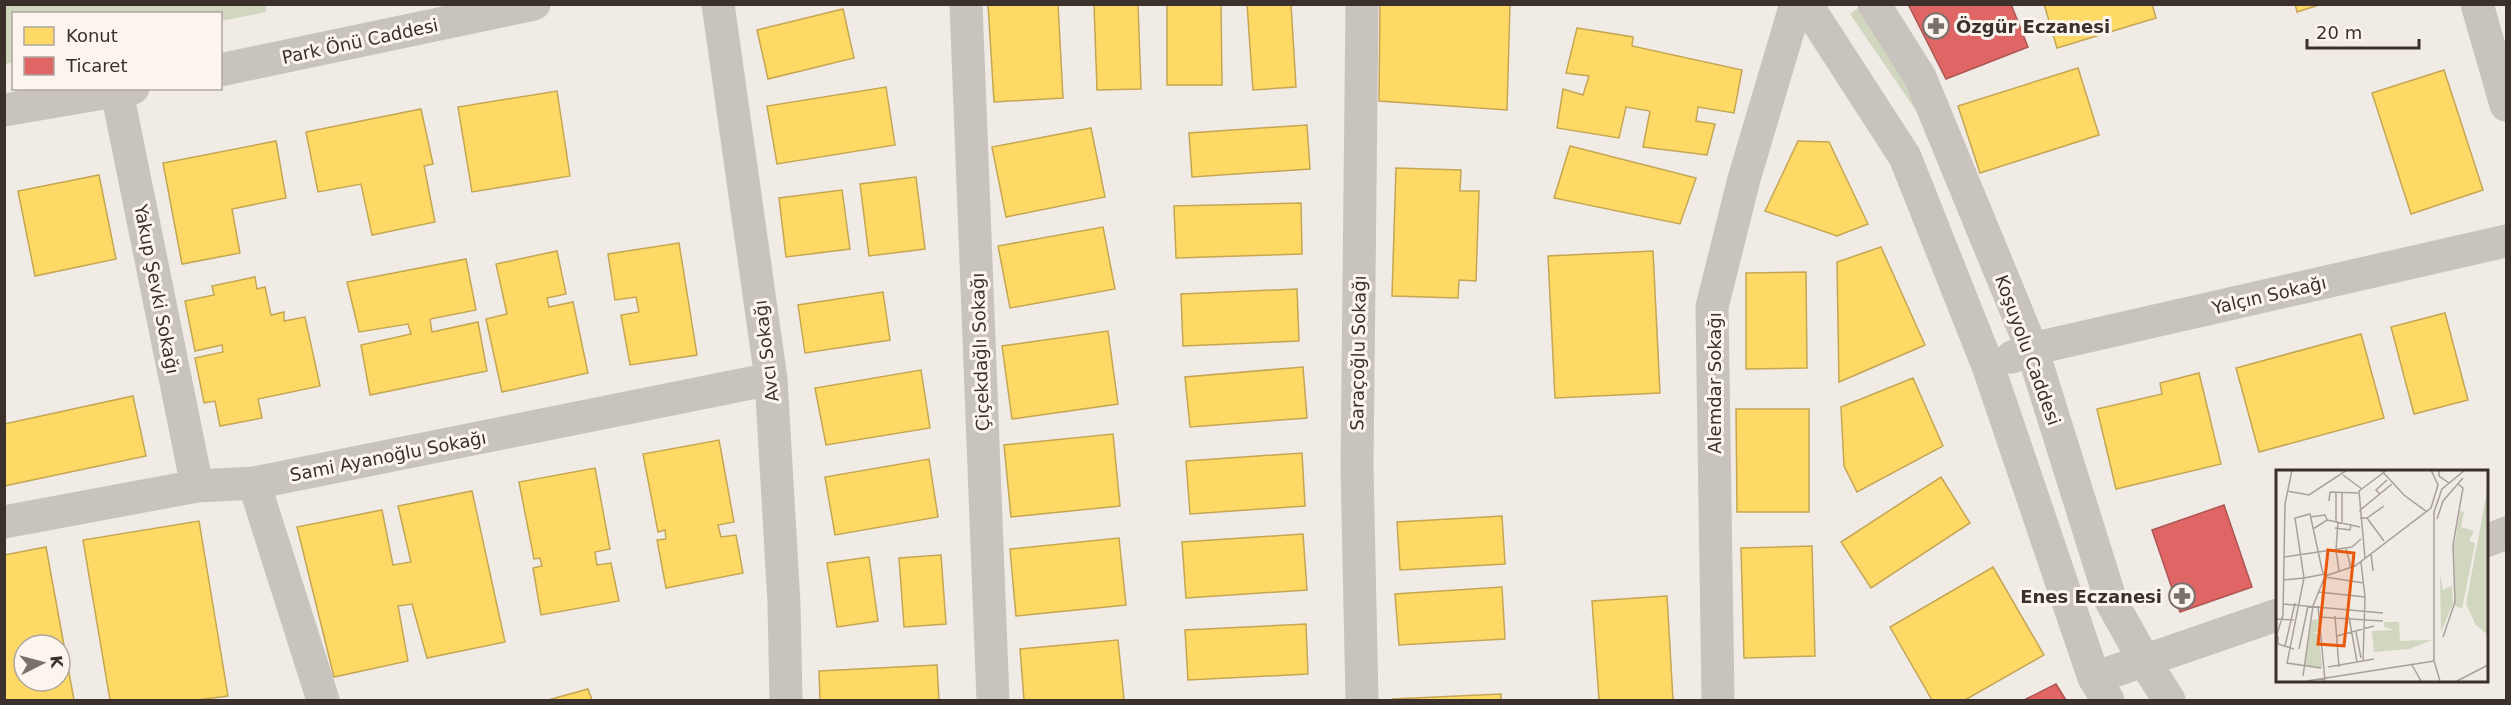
<svg xmlns="http://www.w3.org/2000/svg" width="2511" height="705" viewBox="0 0 2511 705" font-family="'DejaVu Sans',sans-serif">
  <style>
    .green { fill: #d1d6bf }
    .homes { fill: #ffd966; stroke: #c4a654; stroke-width: 1.5; fill-rule: evenodd }
    .shops { fill: #e06666; stroke: #ae5654; stroke-width: 1.5 }
    .lines { fill: none; stroke-linecap: round; stroke-linejoin: round }
    .minor { stroke: #c9c3be; stroke-width: 33 }
    .labels { text-anchor: middle; dominant-baseline: central; stroke-width: 6; stroke-linejoin: round; paint-order: stroke }
    .poi-label { font-size: 18px; font-weight: bold; fill: #3b302b; stroke: #fbf5ee; text-anchor: start }
    .street-label { font-size: 18px; fill: #3b302b; stroke: #fbf5ee }
    .inset-road { fill: none; stroke: #a8a09b; stroke-width: 1.5 }
    .view { fill: #e8590c; fill-opacity: 0.15; stroke: #e8590c; stroke-width: 3 }
    .inset-edge { fill: none; stroke: #3b302b; stroke-width: 3 }
  </style>
  <rect width="100%" height="100%" fill="#f0ebe5"/>
  <!-- green -->
  <path class="green" d="M 5,4 L 266,4 L 266,12 L 221,21 L 220,14 L 14,14 L 13,62 L 5,64 Z
    M 1862,5 L 1869,5 L 1919,115 L 1850,14 Z"/>
  <!-- homes -->
  <path class="homes" d="M 988,4 L 1058,4 L 1063,98 L 994,102 Z
    M 1094,4 L 1138,4 L 1141,89 L 1097,90 Z
    M 1167,4 L 1221,4 L 1222,85 L 1167,85 Z
    M 1247,4 L 1291,4 L 1296,87 L 1253,90 Z
    M 1380,4 L 1510,4 L 1507,110 L 1379,101 Z
    M 2044,4 L 2152,4 L 2156,18 L 2057,48 Z
    M 2295,4 L 2322,4 L 2297,12 Z
    M 843,9 L 854,58 L 768,79 L 757,30 Z
    M 1577,28 L 1633,37 L 1632,46 L 1742,70 L 1734,113 L 1698,107 L 1696,121 L 1715,124 L 1707,155 L 1643,147 L 1650,111 L 1626,107 L 1619,138 L 1557,128 L 1563,89 L 1583,95 L 1589,76 L 1566,73 Z
    M 2078,68 L 2099,135 L 1980,173 L 1958,106 Z
    M 2444,70 L 2483,190 L 2411,214 L 2372,93 Z
    M 886,87 L 895,145 L 777,164 L 767,106 Z
    M 557,91 L 570,176 L 472,192 L 458,107 Z
    M 421,109 L 433,164 L 424,166 L 435,222 L 372,235 L 361,184 L 318,192 L 306,132 Z
    M 1307,125 L 1310,169 L 1192,177 L 1189,133 Z
    M 1091,128 L 1105,197 L 1006,217 L 992,147 Z
    M 276,141 L 286,198 L 232,209 L 240,253 L 182,264 L 163,163 Z
    M 1798,141 L 1829,142 L 1868,224 L 1837,236 L 1765,211 Z
    M 1570,146 L 1696,178 L 1680,224 L 1554,198 Z
    M 1396,168 L 1461,170 L 1460,191 L 1479,191 L 1476,281 L 1459,280 L 1458,298 L 1392,296 Z
    M 99,175 L 116,259 L 35,276 L 18,191 Z
    M 916,177 L 925,249 L 869,256 L 860,184 Z
    M 842,190 L 850,249 L 786,257 L 779,198 Z
    M 1301,203 L 1302,254 L 1176,258 L 1174,206 Z
    M 1103,227 L 1115,289 L 1010,308 L 998,246 Z
    M 679,243 L 697,355 L 630,365 L 621,315 L 639,312 L 636,297 L 615,300 L 608,254 Z
    M 1881,247 L 1925,345 L 1839,382 L 1837,262 Z
    M 557,251 L 566,294 L 547,298 L 549,307 L 573,302 L 588,373 L 502,392 L 486,319 L 507,314 L 496,264 Z
    M 1653,251 L 1660,393 L 1555,398 L 1548,256 Z
    M 466,259 L 476,310 L 430,319 L 432,332 L 478,322 L 487,371 L 370,395 L 361,345 L 411,334 L 408,324 L 359,332 L 347,282 Z
    M 1806,272 L 1807,368 L 1746,369 L 1746,273 Z
    M 255,277 L 257,289 L 265,287 L 271,315 L 284,312 L 284,321 L 305,317 L 320,386 L 258,399 L 262,418 L 220,426 L 215,401 L 204,403 L 195,358 L 223,352 L 222,345 L 195,351 L 185,301 L 214,295 L 212,286 Z
    M 1297,289 L 1299,341 L 1183,346 L 1181,294 Z
    M 883,292 L 890,340 L 805,353 L 798,305 Z
    M 2445,313 L 2468,400 L 2414,414 L 2391,327 Z
    M 1108,331 L 1118,404 L 1012,419 L 1002,346 Z
    M 2361,334 L 2384,418 L 2259,452 L 2236,368 Z
    M 1303,367 L 1307,418 L 1190,427 L 1185,377 Z
    M 921,370 L 930,428 L 826,445 L 815,388 Z
    M 2199,373 L 2221,464 L 2116,489 L 2097,409 L 2162,394 L 2160,383 Z
    M 1913,378 L 1943,446 L 1857,492 L 1844,466 L 1841,407 Z
    M 133,396 L 146,456 L 4,486 L 4,424 Z
    M 1736,409 L 1809,409 L 1809,512 L 1737,512 Z
    M 1113,434 L 1120,506 L 1011,517 L 1004,445 Z
    M 719,440 L 734,522 L 718,525 L 721,537 L 736,535 L 743,573 L 666,588 L 657,540 L 666,539 L 665,530 L 658,532 L 643,454 Z
    M 1302,453 L 1305,506 L 1190,514 L 1186,461 Z
    M 929,459 L 938,517 L 835,535 L 825,477 Z
    M 595,468 L 610,549 L 595,552 L 597,565 L 611,563 L 619,601 L 541,615 L 533,568 L 542,566 L 540,558 L 534,559 L 519,482 Z
    M 1941,477 L 1970,523 L 1871,588 L 1841,542 Z
    M 472,491 L 505,642 L 427,658 L 412,604 L 398,606 L 408,661 L 334,677 L 297,527 L 382,510 L 393,565 L 411,562 L 398,506 Z
    M 1502,516 L 1505,564 L 1400,570 L 1397,522 Z
    M 199,521 L 228,696 L 197,700 L 110,700 L 83,540 Z
    M 1303,534 L 1307,590 L 1186,598 L 1182,542 Z
    M 1119,538 L 1126,605 L 1016,616 L 1010,549 Z
    M 1812,546 L 1815,656 L 1744,658 L 1741,548 Z
    M 46,547 L 74,700 L 4,700 L 4,555 ZM 24,645 L 60,645 L 60,681 L 24,681 Z
    M 941,555 L 946,624 L 904,627 L 899,558 Z
    M 869,557 L 878,621 L 837,627 L 827,563 Z
    M 1993,567 L 2044,655 L 1965,700 L 1932,700 L 1890,627 Z
    M 1502,587 L 1505,639 L 1399,645 L 1395,594 Z
    M 1667,596 L 1673,700 L 1599,700 L 1592,601 Z
    M 1306,624 L 1308,674 L 1188,680 L 1185,630 Z
    M 1118,640 L 1124,700 L 1024,700 L 1020,649 Z
    M 937,665 L 939,700 L 820,700 L 819,671 Z
    M 588,689 L 592,700 L 548,700 Z
    M 1501,694 L 1501,700 L 1392,699 Z"/>
  <!-- shops -->
  <path class="shops" d="M 1908,4 L 2011,4 L 2028,47 L 1946,79 Z
    M 2224,505 L 2252,587 L 2180,612 L 2152,530 Z
    M 2056,684 L 2066,700 L 2024,700 Z"/>
  <g class="lines">
    <!-- minor -->
    <path class="minor" d="M 718,4 L 771,379 L 784,603 L 786,700
      M 966,4 L 993,700
      M 1362,4 L 1357,467 L 1362,700
      M 1874,4 L 1920,77 L 2032,349 L 2111,601 L 2145,662 L 2169,700
      M 2477,4 L 2506,105
      M 1810,10 L 1905,157 L 1988,366 L 2094,678 L 2108,700
      M 220,70 L 534,4
      M 117,92 L 197,486
      M 4,110 L 133,88
      M 2012,357 L 2032,349 L 2506,241
      M 254,483 L 323,700
      M 4,522 L 197,486 L 254,483 L 771,379
      M 2486,541 L 2506,533
      M 2094,678 L 2277,615
      M 1718,700 L 1712,307 L 1744,179 L 1796,4"/>
  </g>
  <!-- icons -->
  <defs>
    <g id="pharmacy-ring" transform="scale(1.35)"><circle r="9.5" fill="#fbf5ee" stroke="#7a716c" stroke-width="1.5"/><path d="M-2-6h4v4h4v4h-4v4h-4v-4h-4v-4h4Z" fill="#7a716c"/></g>
  </defs>
  <g fill-rule="evenodd">
    <use href="#pharmacy-ring" x="1936" y="26"/>
    <use href="#pharmacy-ring" x="2182" y="596"/>
  </g>
  <g class="labels">
    <!-- poi labels -->
    <g class="poi-label">
      <text x="1956" y="26">Özgür Eczanesi</text>
      <text x="2162" y="596" text-anchor="end">Enes Eczanesi</text>
    </g>
    <!-- street labels -->
    <g class="street-label">
      <text transform="translate(360 41) rotate(-12)">Park Önü Caddesi</text>
      <text transform="translate(157 289) rotate(79)">Yakup Şevki Sokağı</text>
      <text transform="translate(2269 295) rotate(-13)">Yalçın Sokağı</text>
      <text transform="translate(2028 350) rotate(70)">Koşuyolu Caddesi</text>
      <text transform="translate(766 351) rotate(-97)">Avcı Sokağı</text>
      <text transform="translate(980 352) rotate(-92)">Çiçekdağlı Sokağı</text>
      <text transform="translate(1358 353) rotate(-89)">Saraçoğlu Sokağı</text>
      <text transform="translate(1714 383) rotate(-90)">Alemdar Sokağı</text>
      <text transform="translate(388 456) rotate(-11)">Sami Ayanoğlu Sokağı</text>
    </g>
  </g>
  <!-- overview -->
  <g transform="translate(2276 470)">
    <rect width="212" height="212" fill="#f0ebe5"/>
    <path d="M 211,21 L 211,164 L 200,155 L 190,134 ZM 184,41 L 188,42 L 185,57 L 198,61 L 193,71 L 199,73 L 186,139 L 179,136 L 178,77 ZM 164,105 L 167,120 L 176,116 L 177,134 L 165,162 ZM 43,149 L 43,162 L 37,163 L 43,164 L 46,198 L 29,195 L 36,150 ZM 108,152 L 123,152 L 124,171 L 156,170 L 133,179 L 98,182 L 96,161 L 118,160 L 108,157 Z" fill="#d1d6bf"/>
    <path class="inset-road" d="M 105,0 L 128,25 L 151,42M 163,0 L 163,6 L 173,13M 67,5 L 86,19M 11,21 L 33,25 L 71,0M 66,23 L 66,52M 104,24 L 100,20 L 111,10M 53,31 L 54,22 L 82,23M 83,41 L 116,14M 34,47 L 49,45 L 51,50M 84,48 L 91,48 L 108,36M 91,48 L 108,71M 161,49 L 167,31 L 187,8M 60,52 L 60,22M 59,58 L 74,60 L 75,54M 37,59 L 51,50 L 84,57M 70,78 L 75,98M 60,80 L 62,52M 60,80 L 63,101M 95,83 L 97,101M 8,87 L 76,77 L 85,69M 89,88 L 83,21 L 111,0M 85,92 L 89,127 L 87,191M 49,106 L 79,96 L 155,38 L 162,15 L 155,0M 49,107 L 88,113M 28,108 L 49,104M 7,110 L 28,108M 43,122 L 89,127M 7,134 L 107,143M 42,136 L 49,211M 59,146 L 63,197M 43,147 L 107,151M 73,147 L 81,192M 0,149 L 18,150M 80,162 L 85,188M 2,166 L 2,174 L 18,179M 61,166 L 98,156M 0,167 L 7,145 L 9,34 L 16,0M 167,167 L 179,132 L 177,75 L 187,18 L 182,14M 9,176 L 19,133M 23,179 L 32,136M 136,195 L 145,211M 52,197 L 98,189M 45,198 L 11,193 L 28,108 L 19,48 L 34,44 L 47,104M 27,206 L 37,136 L 49,106M 31,211 L 158,191M 164,211 L 158,191 L 158,42 L 166,19 L 189,0M 181,211 L 212,195"/>
    <path class="view" d="M 52,80 L 78,83 L 68,176 L 42,174 Z"/>
    <rect width="212" height="212" class="inset-edge"/>
  </g>
  <!-- border -->
  <rect width="2511" height="705" fill="none" stroke="#3b302b" stroke-width="12"/>
  <!-- legend -->
  <rect x="12" y="12" width="210" height="78" fill="#fbf5ee" stroke="#aea6a0" stroke-width="1.5"/>
  <rect x="24" y="27" width="30" height="18" fill="#ffd966" stroke="#aea6a0" stroke-width="1.5"/>
  <text x="66" y="42" font-size="18" fill="#3b302b">Konut</text>
  <rect x="24" y="57" width="30" height="18" fill="#e06666" stroke="#aea6a0" stroke-width="1.5"/>
  <text x="66" y="72" font-size="18" fill="#3b302b">Ticaret</text>
  <!-- north arrow -->
  <g transform="translate(42 663) rotate(84)"><circle r="28" fill="#fbf5ee" stroke="#aea6a0" stroke-width="1.5"/>
  <path d="M0-4.5L10 22L0 15L-10 22Z" fill="#7a716c"/>
  <text y="-9" font-size="16" font-weight="bold" text-anchor="middle" fill="#3b302b">K</text>
  </g>
  <!-- scale -->
  <path d="M2307 39v9h112v-9" fill="none" stroke="#3b302b" stroke-width="3"/>
  <text x="2316" y="39" font-size="18" fill="#3b302b" stroke="#fbf5ee" stroke-width="4.5" paint-order="stroke">20 m</text>
</svg>
